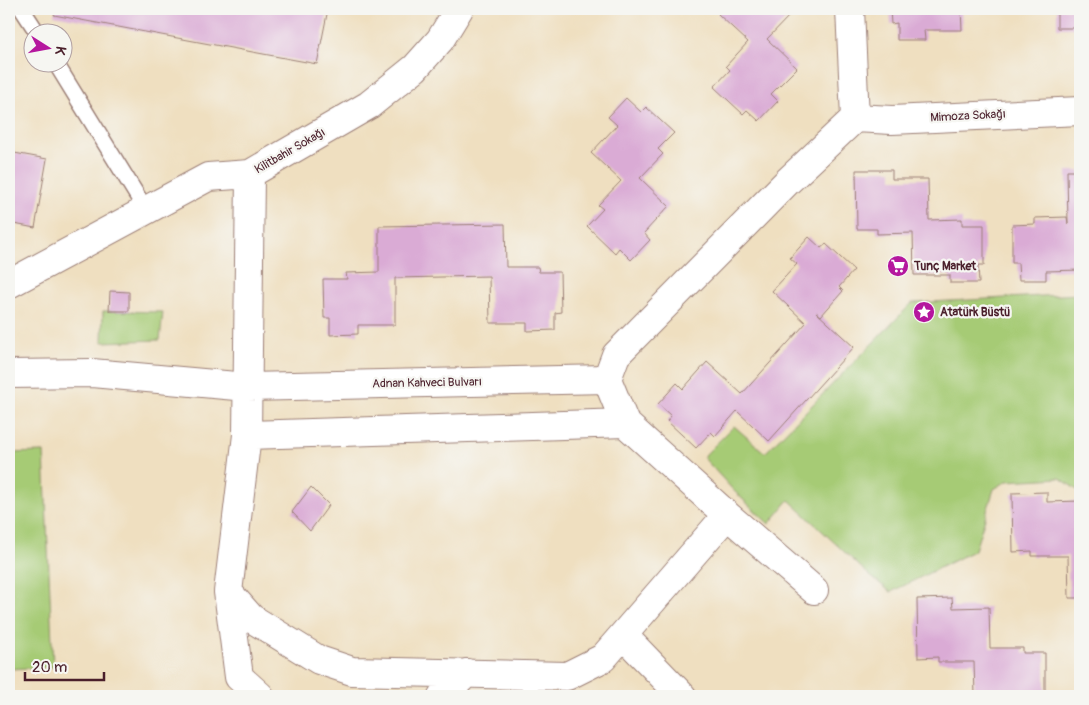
<svg xmlns="http://www.w3.org/2000/svg" width="1089" height="705" viewBox="0 0 1089 705" font-family="Pangolin,sans-serif">
  <style>
    .green { fill: #a6cb75; stroke: #787550 }
    .building { fill: #daabd5 }
    .lines { fill: none; stroke-linecap: round; stroke-linejoin: round }
    .service-casing { stroke: #9c7f76; stroke-width: 18 }
    .minor-casing { stroke: #9c7f76; stroke-width: 30 }
    .service { stroke: #fff; stroke-width: 15 }
    .minor { stroke: #fff; stroke-width: 28 }
    .labels { text-anchor: middle; dominant-baseline: central; stroke-width: 4.5; stroke-linejoin: round; paint-order: stroke }
    .street-label { font-size: 12px; fill: #4a1f2b; stroke: #f6f6f2 }
    .poi-label { font-size: 12px; font-weight: bold; fill: #4a1f2b; stroke: #f6f6f2; text-anchor: start }
  </style>
  <rect width="100%" height="100%" fill="#f6f6f2"/>
  <filter id="ink" filterUnits="userSpaceOnUse"><feTurbulence type="fractalNoise" baseFrequency=".02" numOctaves="2"/><feDisplacementMap in="SourceGraphic" scale="10" xChannelSelector="R" yChannelSelector="G"/><feConvolveMatrix kernelMatrix="1 2 1 2 8 2 1 2 1" color-interpolation-filters="sRGB"/></filter>
  <filter id="wash" filterUnits="userSpaceOnUse"><feTurbulence type="fractalNoise" baseFrequency=".0096" numOctaves="4" result="noise"/><feDisplacementMap in="SourceGraphic" scale="20" xChannelSelector="R" yChannelSelector="G"/><feGaussianBlur stdDeviation="1.12" result="paint"/><feColorMatrix in="noise" values="0 0 0 0 0 0 0 0 0 0 0 0 0 0 0 0 0 1.4 0 .05"/><feComposite in="paint" operator="in"/></filter>
  <g filter="url(#wash)">
    <rect width="100%" height="100%" fill="#efdfc0"/>
    <!-- green -->
    <path class="green" d="M 1080,294 L 1080,492 L 1060,478 L 1007,481 L 994,489 L 975,550 L 891,592 L 869,575 L 789,500 L 769,524 L 734,491 L 703,457 L 734,426 L 765,453 L 912,303 Z
      M 103,311 L 163,312 L 160,340 L 102,342 Z
      M 44,452 L 53,667 L 9,669 L 9,453 Z"/>
    <g id="blocks">
      <!-- building -->
      <path class="building" d="M 56,9 L 328,9 L 317,64 L 54,15 Z
        M 723,9 L 788,9 L 786,11 L 790,15 L 767,39 L 797,68 L 771,94 L 778,101 L 759,121 L 747,110 L 743,114 L 714,87 L 730,70 L 726,66 L 748,42 L 718,14 Z
        M 890,9 L 961,9 L 962,30 L 924,30 L 925,40 L 897,40 L 897,23 L 891,24 Z
        M 1057,9 L 1080,9 L 1080,28 L 1057,28 Z
        M 626,98 L 641,112 L 646,107 L 674,133 L 658,149 L 663,154 L 640,178 L 669,206 L 644,233 L 650,240 L 631,260 L 619,248 L 615,253 L 587,226 L 603,209 L 598,205 L 621,181 L 591,153 L 617,125 L 608,117 Z
        M 9,152 L 47,159 L 35,228 L 9,223 Z
        M 856,170 L 892,170 L 892,179 L 928,179 L 929,220 L 962,219 L 962,225 L 984,225 L 984,265 L 978,265 L 979,283 L 950,283 L 950,275 L 914,275 L 913,233 L 877,234 L 877,229 L 857,229 Z
        M 1067,171 L 1080,171 L 1080,270 L 1046,271 L 1046,280 L 1019,280 L 1018,263 L 1012,263 L 1012,225 L 1035,224 L 1035,218 L 1067,217 L 1068,224 Z
        M 505,224 L 506,267 L 538,267 L 539,272 L 560,272 L 561,312 L 555,313 L 555,330 L 527,331 L 527,323 L 490,323 L 489,276 L 395,278 L 395,325 L 358,325 L 358,334 L 330,335 L 330,318 L 324,318 L 323,279 L 347,279 L 346,273 L 379,272 L 379,226 Z
        M 809,237 L 821,248 L 826,244 L 854,270 L 839,287 L 843,291 L 821,316 L 816,312 L 854,347 L 769,441 L 737,411 L 715,436 L 711,432 L 696,448 L 667,421 L 671,416 L 658,404 L 677,383 L 683,389 L 707,362 L 742,394 L 806,323 L 772,291 L 797,264 L 790,258 Z
        M 110,291 L 129,292 L 129,311 L 109,311 Z
        M 311,487 L 329,505 L 310,531 L 292,512 Z
        M 1047,492 L 1047,502 L 1080,501 L 1080,598 L 1069,598 L 1068,556 L 1032,556 L 1032,551 L 1013,552 L 1012,493 Z
        M 952,598 L 953,608 L 989,607 L 990,648 L 1023,648 L 1023,653 L 1045,653 L 1045,693 L 1039,693 L 1039,696 L 975,696 L 974,662 L 938,662 L 938,657 L 918,658 L 917,599 Z"/>
    </g>
  </g>
  <g filter="url(#ink)">
    <use href="#blocks" fill-opacity="0" stroke="#9c7f76" stroke-width="1"/>
    <g class="lines">
      <!-- service casing -->
      <g class="service-casing">
        <path id="service" d="M 22,9 L 37,32
          M 55,62 L 146,210"/>
      </g>
      <!-- minor casing -->
      <g class="minor-casing">
        <path id="minor" d="M 850,9 L 855,118
          M 855,118 L 892,120 L 1080,111
          M 250,174 L 247,435 L 228,592 L 251,618 L 319,660 L 352,671 L 567,676 L 603,658 L 727,515
          M 9,284 L 208,177 L 250,174 L 369,105 L 415,68 L 440,40 L 459,9
          M 9,374 L 92,373 L 247,387 L 607,379
          M 247,435 L 625,423
          M 814,590 L 727,515 L 625,423 L 607,379 L 616,355 L 788,181 L 855,118
          M 228,592 L 239,677 L 260,696
          M 623,635 L 682,696
          M 442,696 L 467,673"/>
      </g>
      <!-- service -->
      <use href="#service" class="service"/>
      <!-- minor -->
      <use href="#minor" class="minor"/>
    </g>
  </g>
  <!-- icons -->
  <defs>
    <g id="supermarket-disc" transform="scale(1.125)"><circle r="9.5" fill="#b5179e" stroke="#f6f6f2"/><path d="M-6-5.5h2.5l.6 2H6L4.5 2H-2.5L-4.4-4H-6ZM-1.5 3.2a1.3 1.3 0 1 0 .1 0ZM3 3.2a1.3 1.3 0 1 0 .1 0Z" fill="#fff"/></g>
    <g id="sight-disc" transform="scale(1.125)"><circle r="9.5" fill="#b5179e" stroke="#f6f6f2"/><path d="M0-6L1.8-2.2L6-1.7L2.9 1.2L3.7 5.4L0 3.3L-3.7 5.4L-2.9 1.2L-6-1.7L-1.8-2.2Z" fill="#fff"/></g>
  </defs>
  <g fill-rule="evenodd">
    <use href="#supermarket-disc" x="898" y="266"/>
    <use href="#sight-disc" x="924" y="312"/>
  </g>
  <g class="labels">
    <!-- street labels -->
    <g class="street-label">
      <text transform="translate(968 116) rotate(-3)">Mimoza Sokağı</text>
      <text transform="translate(290 151) rotate(-30)">Kilitbahir Sokağı</text>
      <text transform="translate(427 383) rotate(-1)">Adnan Kahveci Bulvarı</text>
    </g>
    <!-- poi labels -->
    <g class="poi-label">
      <text x="914" y="266">Tunç Market</text>
      <text x="940" y="312">Atatürk Büstü</text>
    </g>
  </g>
  <!-- margin -->
  <rect width="1089" height="705" fill="none" stroke="#f6f6f2" stroke-width="30"/>
  <!-- north arrow -->
  <g transform="translate(48 48) rotate(101)"><circle r="24" fill="#f6f6f2" stroke="#b1a0a2"/>
  <path d="M0-4L9 19L0 12L-9 19Z" fill="#b5179e"/>
  <text y="-8" font-size="14" font-weight="bold" text-anchor="middle" fill="#4a1f2b">K</text>
  </g>
  <!-- scale -->
  <path d="M25 672v8h79v-8" fill="none" stroke="#4a1f2b" stroke-width="2.5"/>
  <text x="32" y="672" font-size="15" fill="#4a1f2b" stroke="#f6f6f2" stroke-width="4" paint-order="stroke">20 m</text>
</svg>
